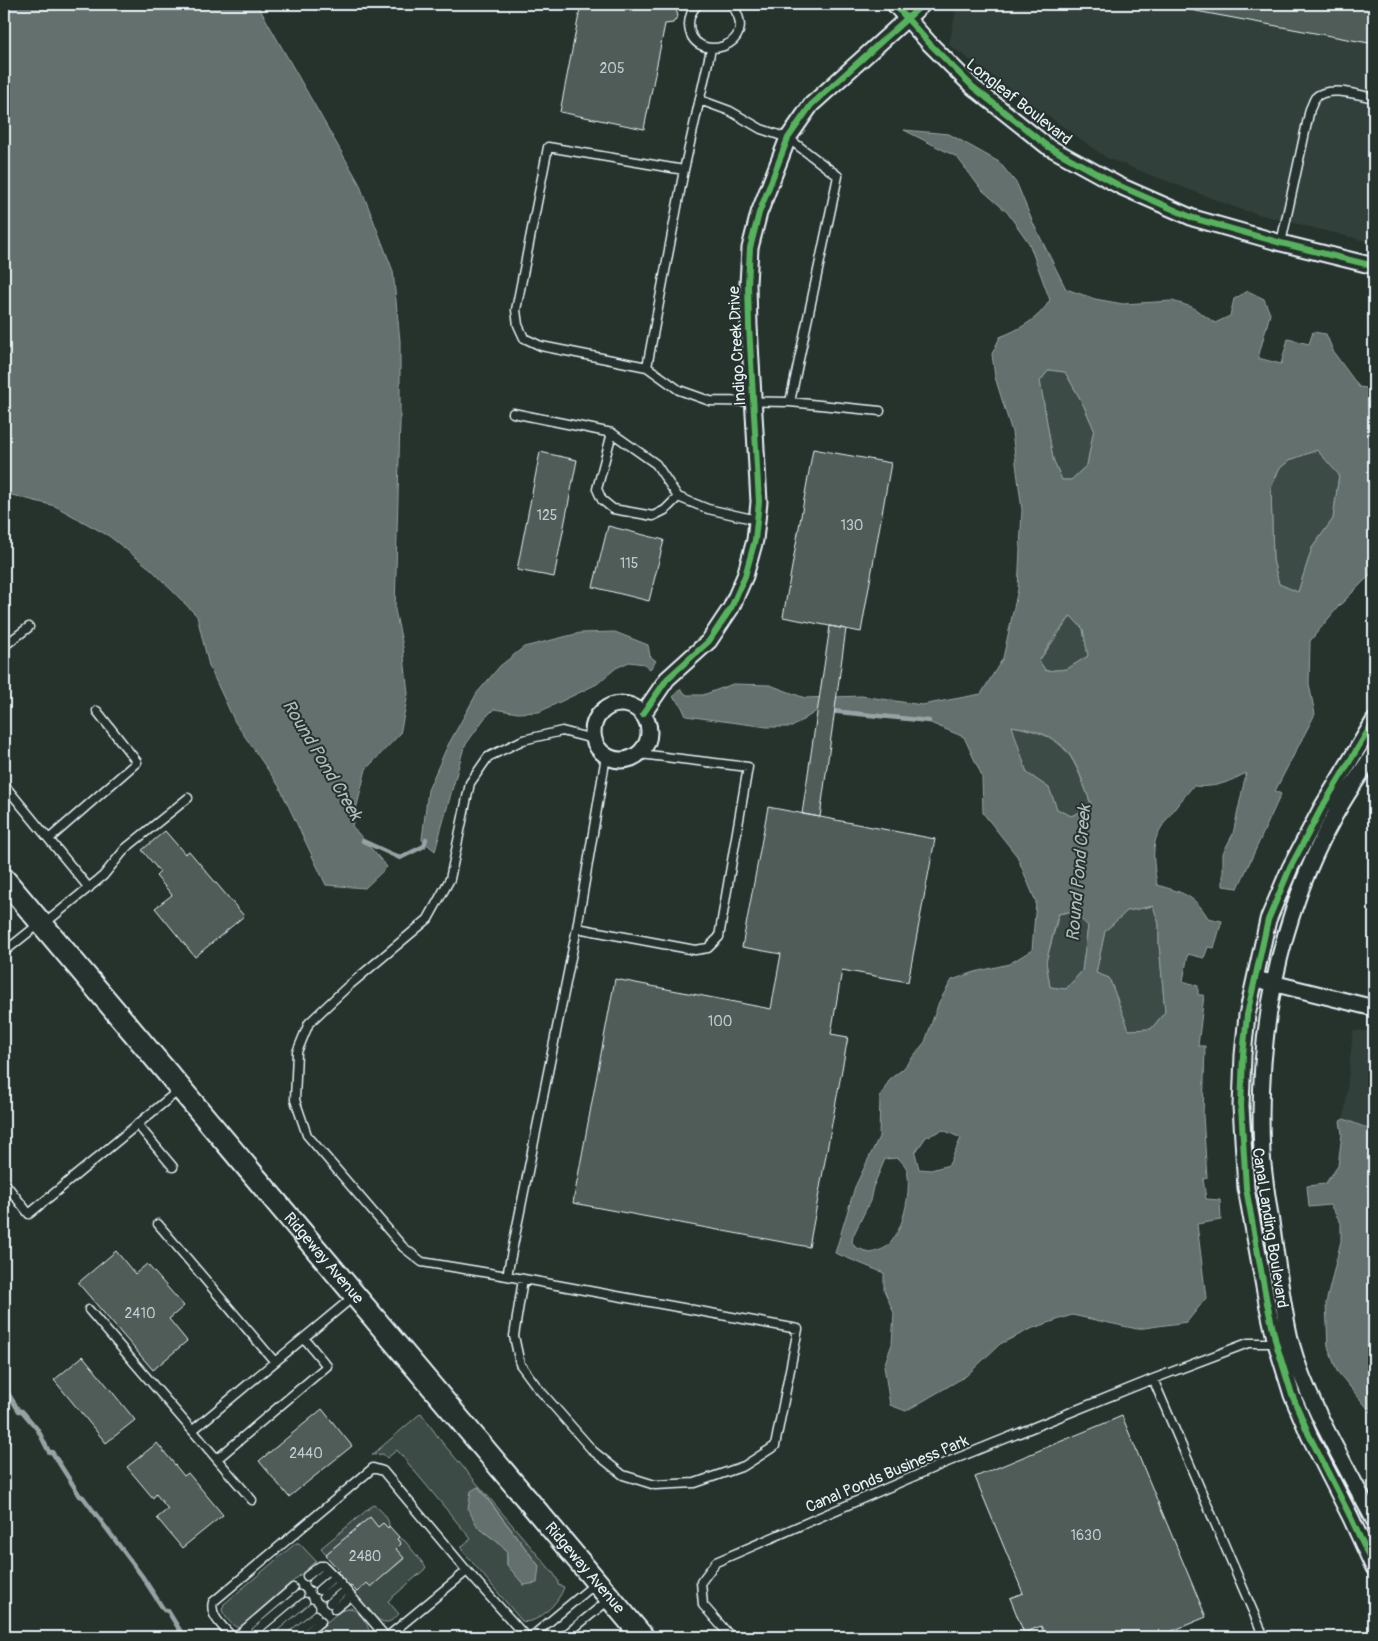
<svg xmlns="http://www.w3.org/2000/svg" width="1378" height="1641" viewBox="0 0 1378 1641" font-family="Pangolin,sans-serif">
  <style>
    .built { fill: #333f3a }
    .green { fill: #3e4b47; stroke: #939ea0; fill-rule: evenodd }
    .water { fill: #636f6d; stroke: #98a3a5; fill-rule: evenodd }
    .lines { fill: none; stroke-linecap: round; stroke-linejoin: round }
    .stream { stroke: #98a3a5; stroke-width: 4.5 }
    .building { fill: #505c59; stroke: #e8f1f8 }
    .service-casing { stroke: #e8f1f8; stroke-width: 11 }
    .minor-casing { stroke: #e8f1f8; stroke-width: 19 }
    .secondary-casing { stroke: #e8f1f8; stroke-width: 25 }
    .service { stroke: #26332d; stroke-width: 8 }
    .minor { stroke: #26332d; stroke-width: 15 }
    .secondary { stroke: #26332d; stroke-width: 21 }
    .cycleway-casing { stroke: #26332d; stroke-width: 9 }
    .cycleway { stroke: #56b35d; stroke-width: 6 }
    .labels { text-anchor: middle; dominant-baseline: central; stroke-width: 4; stroke-linejoin: round; paint-order: stroke }
    .number-label { font-size: 14px; fill: #c2ccd0 }
    .street-label { font-size: 16px; fill: #e8f1f8; stroke: #26332d }
    .water-label { font-size: 18px; font-style: italic; fill: #b3bdc0; stroke: #26332d }
  </style>
  <rect width="100%" height="100%" fill="#26332d"/>
  <filter id="ink" filterUnits="userSpaceOnUse"><feTurbulence type="fractalNoise" baseFrequency=".02" numOctaves="2"/><feDisplacementMap in="SourceGraphic" scale="10" xChannelSelector="R" yChannelSelector="G"/><feConvolveMatrix kernelMatrix="1 2 1 2 8 2 1 2 1" color-interpolation-filters="sRGB"/></filter>
  <g filter="url(#ink)">
    <!-- built -->
    <path class="built" d="M 957,4 L 1374,4 L 1374,243 L 1242,210 L 1107,158 L 949,45 Z
      M 1353,1031 L 1374,1031 L 1374,1135 L 1369,1129 L 1344,1119 Z"/>
    <!-- green -->
    <path class="green" d="M 1049,370 L 1065,372 L 1082,402 L 1094,429 L 1087,465 L 1071,480 L 1062,480 L 1053,459 L 1040,381 Z
      M 1317,450 L 1339,474 L 1333,519 L 1312,548 L 1298,592 L 1279,584 L 1273,560 L 1271,488 L 1279,469 L 1290,460 Z
      M 1071,616 L 1083,629 L 1088,656 L 1067,669 L 1046,671 L 1039,661 Z
      M 1011,726 C 1070,736 1073,757 1092,807 L 1071,816 L 1057,809 L 1049,788 L 1027,773 Z
      M 1154,906 L 1159,924 L 1159,944 L 1165,1012 L 1151,1029 L 1129,1030 L 1109,978 L 1096,973 L 1105,931 L 1127,911 Z
      M 1073,911 L 1088,926 L 1082,971 L 1066,989 L 1050,987 L 1046,962 L 1059,914 Z
      M 421,1413 L 441,1441 L 554,1574 L 558,1581 L 558,1585 L 564,1587 C 560,1601 537,1626 522,1621 L 462,1550 L 462,1546 L 471,1539 L 397,1450 L 387,1458 L 383,1454 L 372,1455 ZM 478,1487 L 479,1487 L 539,1566 L 507,1565 L 507,1552 L 500,1544 L 478,1527 Z
      M 373,1505 C 379,1507 390,1519 389,1526 L 388,1528 L 383,1523 L 378,1527 L 369,1518 L 326,1554 L 321,1548 Z
      M 399,1537 L 405,1541 L 426,1567 L 424,1570 L 388,1601 L 399,1614 C 395,1618 390,1623 385,1622 C 376,1622 361,1600 355,1593 L 367,1583 L 371,1586 L 404,1559 L 396,1549 L 401,1544 L 397,1539 Z
      M 296,1543 L 299,1543 L 316,1561 L 243,1626 L 240,1628 C 232,1627 225,1617 222,1610 L 224,1604 Z
      M 351,1608 C 361,1614 371,1626 369,1637 L 309,1637 L 340,1611 Z"/>
    <!-- water -->
    <path class="water" d="M 14,4 L 257,4 L 359,183 L 393,271 L 400,341 L 400,421 L 395,610 L 403,647 L 408,694 L 400,734 L 366,769 L 352,826 L 387,867 L 365,888 L 326,885 L 279,786 L 235,722 L 209,666 L 197,616 L 151,569 L 109,536 L 55,506 L 4,493 L 4,13 Z
      M 904,130 L 949,134 L 999,162 L 1017,184 L 1033,223 L 1066,289 L 1095,299 L 1123,304 L 1172,301 L 1192,307 L 1215,323 L 1230,316 L 1234,299 L 1248,291 L 1264,299 L 1270,314 L 1258,358 L 1281,364 L 1288,339 L 1309,344 L 1313,332 L 1326,334 L 1334,353 L 1359,387 L 1374,389 L 1374,571 L 1338,607 L 1310,641 L 1309,684 L 1315,714 L 1275,791 L 1281,794 L 1238,888 L 1223,886 L 1223,853 L 1233,834 L 1246,773 C 1227,783 1215,788 1193,786 C 1183,799 1158,826 1155,842 C 1152,857 1155,871 1157,885 C 1181,892 1195,895 1208,918 L 1222,921 L 1214,948 L 1208,947 L 1204,958 L 1188,954 L 1183,981 L 1198,986 L 1198,995 L 1204,995 L 1198,1046 L 1205,1046 L 1203,1115 L 1207,1178 L 1203,1179 L 1206,1199 L 1220,1200 L 1221,1220 L 1197,1224 L 1206,1298 L 1187,1322 L 1137,1329 L 1072,1315 L 1033,1328 L 1000,1344 L 966,1376 L 906,1411 L 890,1405 L 884,1366 L 892,1344 L 894,1313 L 884,1290 L 884,1273 L 835,1253 L 855,1187 L 879,1137 L 880,1097 L 890,1079 L 903,1069 L 925,1042 L 939,1002 L 952,980 L 975,972 L 1009,964 L 1032,950 L 1036,902 L 1017,856 L 983,813 L 982,776 L 964,737 L 921,719 L 821,708 L 792,727 L 767,727 L 686,716 L 681,705 L 673,697 L 680,689 L 687,695 L 703,695 L 733,684 L 770,685 L 805,698 L 862,696 L 922,705 L 981,694 L 1003,658 L 1018,589 L 1022,510 L 1012,432 L 995,377 L 992,354 L 1000,337 C 1020,329 1039,319 1050,300 L 1029,243 L 1007,212 L 981,189 L 957,157 ZM 1049,370 L 1065,372 L 1082,402 L 1094,429 L 1087,465 L 1071,480 L 1062,480 L 1053,459 L 1040,381 ZM 1317,450 L 1339,475 L 1333,519 L 1312,548 L 1298,592 L 1279,584 L 1273,560 L 1271,488 L 1279,469 L 1290,460 ZM 1071,616 L 1083,629 L 1088,656 L 1067,669 L 1046,671 L 1039,661 L 1055,636 ZM 1012,726 C 1070,735 1074,757 1092,807 L 1071,816 L 1057,809 L 1049,788 L 1027,773 ZM 1153,906 L 1159,924 L 1159,944 L 1165,1012 L 1151,1029 L 1129,1030 L 1109,978 L 1096,973 L 1105,931 L 1127,911 ZM 1072,911 L 1088,926 L 1082,971 L 1066,989 L 1050,987 L 1046,962 L 1058,914 ZM 943,1130 L 961,1138 L 949,1165 L 931,1170 L 919,1169 L 915,1153 L 926,1137 ZM 898,1158 C 901,1161 906,1166 907,1170 C 912,1190 903,1236 885,1248 C 881,1250 875,1252 870,1253 L 855,1247 L 852,1242 L 853,1236 L 870,1201 L 873,1187 L 885,1159 Z
      M 615,632 L 648,645 L 650,656 L 656,661 L 650,669 L 644,664 L 629,662 L 616,668 L 597,684 L 539,712 L 518,713 L 494,709 L 484,719 L 464,747 L 435,851 L 422,840 L 428,790 L 447,747 L 477,693 L 500,666 L 524,647 L 580,633 Z
      M 1344,1119 L 1369,1129 L 1374,1135 L 1374,1416 L 1337,1371 L 1328,1347 L 1326,1303 L 1341,1241 L 1341,1223 L 1330,1205 L 1309,1207 L 1307,1186 L 1325,1184 L 1338,1166 L 1342,1134 L 1340,1121 Z
      M 478,1487 L 539,1566 L 537,1583 L 524,1585 L 507,1565 L 507,1552 L 500,1544 L 478,1527 L 468,1509 L 471,1491 Z"/>
    <g class="lines">
      <!-- stream -->
      <path class="stream" d="M 829,711 L 929,721
        M 363,841 L 400,858 L 424,846 L 426,839
        M 4,1387 L 19,1411 L 22,1411 L 38,1430 L 49,1452 L 52,1452 L 80,1496 L 83,1497 L 142,1576 L 164,1610 L 168,1611 L 184,1637"/>
    </g>
    <!-- building -->
    <path class="building" d="M 581,4 L 671,4 L 676,9 L 678,16 L 673,23 L 665,24 L 644,129 L 560,112 Z
      M 1158,4 L 1374,4 L 1374,44 Z
      M 813,449 L 891,463 L 861,632 L 783,617 Z
      M 540,452 L 577,460 L 554,577 L 517,570 Z
      M 608,526 L 664,540 L 649,601 L 593,587 Z
      M 830,626 L 846,629 L 820,817 L 802,814 Z
      M 768,807 L 935,839 L 908,982 L 842,970 L 831,1034 L 848,1037 L 809,1247 L 573,1203 L 615,979 L 771,1009 L 781,954 L 742,947 Z
      M 165,831 L 185,854 L 189,851 L 244,916 L 195,957 L 155,908 L 172,895 L 156,876 L 160,872 L 142,850 Z
      M 116,1251 L 135,1274 L 147,1264 L 184,1306 L 169,1319 L 187,1341 L 153,1370 L 78,1283 Z
      M 83,1356 L 135,1420 L 106,1443 L 54,1380 Z
      M 322,1409 L 352,1446 L 289,1497 L 259,1461 Z
      M 1122,1416 L 1206,1617 L 1158,1637 L 1046,1637 L 1041,1626 L 1024,1633 L 1010,1598 L 1023,1593 L 975,1477 Z
      M 157,1443 L 184,1476 L 188,1473 L 223,1515 L 182,1548 L 157,1518 L 168,1509 L 156,1494 L 153,1498 L 127,1467 Z
      M 370,1517 L 378,1527 L 383,1523 L 388,1528 L 389,1526 L 399,1537 L 397,1539 L 401,1544 L 396,1549 L 404,1558 L 371,1587 L 367,1583 L 357,1592 L 351,1586 L 349,1587 L 337,1572 L 339,1570 L 325,1555 Z"/>
    <g class="lines">
      <!-- service casing -->
      <g class="service-casing">
        <path id="service" d="M 698,4 C 693,9 689,16 689,24 C 690,67 765,47 731,4
          M 711,49 L 684,170 L 647,367 L 679,390 L 710,401 L 790,402
          M 700,100 L 730,111 L 761,129 L 788,138 L 838,176 L 790,402 L 880,411
          M 1281,243 L 1310,109 C 1312,106 1313,101 1315,98 C 1327,85 1359,95 1374,98
          M 647,367 L 541,346 L 524,338 L 518,325 L 516,310 L 548,147 L 684,170
          M 513,413 L 612,433 L 597,489 L 602,500 L 613,509 L 653,516 L 665,510 L 678,497 L 656,464 L 612,433
          M 678,497 L 708,509 L 757,520
          M 4,646 L 29,627
          M 6,787 L 89,888
          M 49,839 L 137,762 L 97,711
          M 44,924 L 103,876 L 126,848 L 188,798
          M 577,928 L 695,950 L 708,948 L 719,937 L 748,767 L 640,754
          M 4,952 L 39,924
          M 137,1124 L 173,1167
          M 4,1182 L 29,1214 L 179,1090
          M 158,1224 L 275,1362
          M 507,1276 L 422,1262 L 403,1247 L 307,1135 L 295,1100 L 297,1052 L 309,1023 L 346,988 L 428,919 L 450,879 L 470,783 L 488,757 L 523,740 L 562,731 L 593,739
          M 523,1279 L 514,1336 L 520,1364 L 537,1387 L 593,1451 L 623,1475 L 655,1485 L 695,1483 L 744,1466 L 775,1446 L 798,1329 L 507,1276 L 577,928 L 606,756
          M 89,1310 L 252,1500
          M 1153,1379 L 1264,1637
          M 193,1430 L 353,1297
          M 217,1459 L 327,1366 L 304,1338
          M 467,1571 L 526,1637
          M 307,1576 L 320,1566 L 324,1566 L 336,1578
          M 339,1582 L 386,1637
          M 313,1583 L 328,1570
          M 319,1590 L 334,1577
          M 324,1596 L 340,1583
          M 330,1603 L 345,1590
          M 335,1609 L 351,1596
          M 232,1637 C 224,1627 209,1616 213,1602 L 373,1468 L 383,1471 L 467,1571 L 387,1637
          M 236,1637 L 293,1588
          M 249,1637 L 299,1595
          M 263,1637 L 305,1602
          M 276,1637 L 311,1608
          M 289,1637 L 316,1615
          M 302,1637 L 321,1621
          M 531,1637 L 595,1584
          M 563,1637 L 610,1599
          M 731,1637 L 703,1605 L 701,1582 L 716,1562 L 940,1465 L 1153,1379 L 1248,1343 L 1277,1343"/>
      </g>
      <!-- minor casing -->
      <g class="minor-casing">
        <path id="minor" d="M 894,4 L 929,43 L 973,87 L 1047,146 L 1120,186 L 1193,218 L 1281,243 L 1374,266
          M593 732a28 28 0 1 1 56 0a28 28 0 1 1-56 0Z
          M 643,714 L 667,679 L 709,641 L 731,608 L 745,576 L 755,540 L 759,502 L 749,326 L 748,284 L 750,248 L 759,213 L 788,138 L 811,105 L 923,4
          M 1374,721 L 1321,809 L 1290,868 L 1268,920 L 1247,1015 L 1243,1055 L 1241,1106 L 1246,1188 L 1267,1303 L 1276,1343 L 1292,1395 L 1309,1435 L 1351,1518 L 1374,1568
          M 1374,753 C 1361,773 1347,793 1335,815 C 1278,918 1256,1036 1262,1153 C 1264,1183 1270,1213 1274,1242 C 1279,1276 1283,1310 1291,1343 C 1307,1402 1346,1466 1374,1520
          M 1264,981 L 1374,1008"/>
      </g>
      <!-- secondary casing -->
      <g class="secondary-casing">
        <g id="secondary">
          <path id="s1" d="M 4,879 L 643,1637"/>
        </g>
      </g>
      <!-- service -->
      <use href="#service" class="service"/>
      <!-- minor -->
      <use href="#minor" class="minor"/>
      <!-- secondary -->
      <use href="#secondary" class="secondary"/>
      <!-- cycleway casing -->
      <g class="cycleway-casing">
        <path id="cycleway" d="M 894,4 L 929,43 L 973,87 L 1047,146 L 1120,186 L 1193,218 L 1281,243 L 1374,266
          M 643,714 L 667,679 L 709,641 L 731,608 L 745,576 L 755,540 L 759,502 L 749,326 L 748,284 L 750,248 L 759,213 L 788,138 L 811,105 L 923,4
          M 1374,721 L 1321,809 L 1290,868 L 1268,920 L 1247,1015 L 1243,1055 L 1241,1106 L 1246,1188 L 1267,1303 L 1276,1343 L 1292,1395 L 1309,1435 L 1351,1518 L 1374,1568"/>
      </g>
      <!-- cycleway -->
      <use href="#cycleway" class="cycleway"/>
    </g>
  </g>
  <g class="labels">
    <!-- number labels -->
    <g class="number-label">
      <text x="612" y="68">205</text>
      <text x="547" y="515">125</text>
      <text x="852" y="525">130</text>
      <text x="629" y="563">115</text>
      <text x="720" y="1021">100</text>
      <text x="140" y="1313">2410</text>
      <text x="306" y="1453">2440</text>
      <text x="1086" y="1535">1630</text>
      <text x="365" y="1556">2480</text>
    </g>
    <!-- street labels -->
    <g class="street-label">
      <text transform="translate(1019 102) rotate(38)">Longleaf Boulevard</text>
      <text transform="translate(737 346) rotate(-93)">Indigo Creek Drive</text>
      <text transform="translate(1270 1228) rotate(81)">Canal Landing Boulevard</text>
      <text stroke="none"><textPath href="#s1" startOffset="496">Ridgeway Avenue</textPath></text>
      <text transform="translate(887 1474) rotate(-23)">Canal Ponds Business Park</text>
      <text stroke="none"><textPath href="#s1" startOffset="901">Ridgeway Avenue</textPath></text>
    </g>
    <!-- water labels -->
    <g class="water-label">
      <text transform="translate(322 760) rotate(59)">Round Pond Creek</text>
      <text transform="translate(1079 873) rotate(-85)">Round Pond Creek</text>
    </g>
  </g>
  <!-- margin -->
  <rect width="1378" height="1641" fill="none" stroke="#26332d" stroke-width="20"/>
  <rect x="10" y="10" width="1358" height="1621" fill="none" stroke="#e8f1f8" stroke-width="2" filter="url(#ink)"/>
</svg>
